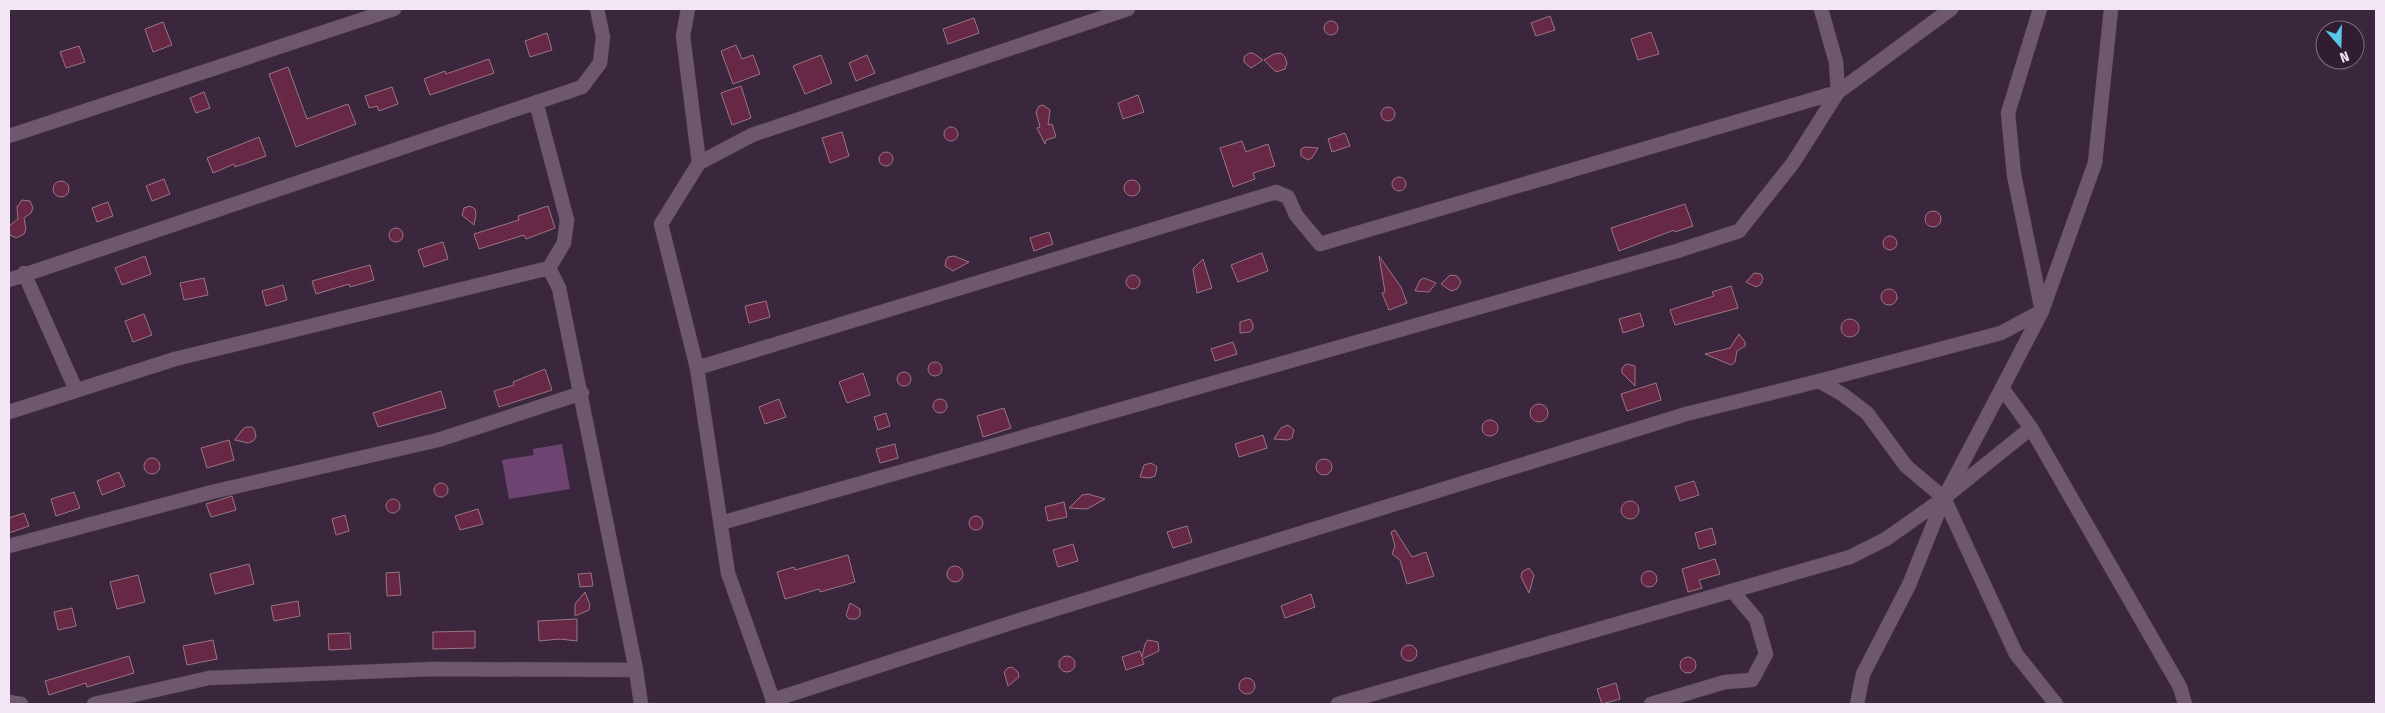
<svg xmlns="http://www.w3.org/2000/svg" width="2385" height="713" viewBox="0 0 2385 713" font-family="'Fira Sans Condensed',sans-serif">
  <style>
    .green { fill: #6d4472 }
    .building { fill: #672845; stroke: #997683 }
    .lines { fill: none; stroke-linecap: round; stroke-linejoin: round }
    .minor-casing { stroke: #544355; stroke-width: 15 }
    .minor { stroke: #6d5870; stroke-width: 14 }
  </style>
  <rect width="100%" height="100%" fill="#3a273d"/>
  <!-- green -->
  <path class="green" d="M 562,444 L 570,489 L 509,499 L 502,460 L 534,455 L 533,449 Z"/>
  <!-- building -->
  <path class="building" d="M 1550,16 L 1555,30 L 1536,36 L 1531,23 Z
    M 974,18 L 979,33 L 948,44 L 943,29 Z
    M1324 28a7 7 0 1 1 14 0a7 7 0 1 1-14 0Z
    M 163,22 L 172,45 L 153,52 L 145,29 Z
    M 1651,32 L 1659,54 L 1638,60 L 1631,39 Z
    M 547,33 L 552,50 L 530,57 L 525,41 Z
    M 736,45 L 742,59 L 753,55 L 760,74 L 733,84 L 721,51 Z
    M 79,46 L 85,62 L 66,68 L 60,52 Z
    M 1249,53 L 1253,53 L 1263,60 L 1251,68 L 1244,62 L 1244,57 Z
    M 1281,53 L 1285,57 L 1287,63 L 1285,69 L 1276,72 L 1264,60 L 1274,54 Z
    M 821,55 L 832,83 L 805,94 L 793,66 Z
    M 867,55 L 875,73 L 856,81 L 849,63 Z
    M 489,59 L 494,73 L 430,95 L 424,79 L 445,71 L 446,74 Z
    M 288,67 L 307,119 L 348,104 L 356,124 L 296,147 L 269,74 Z
    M 741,86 L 751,118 L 732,125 L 721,93 Z
    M 392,87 L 398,104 L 379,111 L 377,106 L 369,108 L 365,96 Z
    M 204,92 L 210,108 L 196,113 L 190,98 Z
    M 1138,95 L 1144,112 L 1123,119 L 1118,103 Z
    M 1043,105 L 1050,110 L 1048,125 L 1052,124 L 1056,137 L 1046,140 L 1045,144 L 1037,128 L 1040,127 L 1036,112 L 1039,106 Z
    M1381 114a7 7 0 1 1 14 0a7 7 0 1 1-14 0Z
    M944 134a7 7 0 1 1 14 0a7 7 0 1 1-14 0Z
    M 842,132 L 849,156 L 830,163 L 822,138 Z
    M 1345,133 L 1350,146 L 1332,152 L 1328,139 Z
    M 259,137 L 266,156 L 235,167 L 234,164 L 213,173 L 207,158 Z
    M 1242,141 L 1246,152 L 1268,144 L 1275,166 L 1253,173 L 1255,179 L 1233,187 L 1220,148 Z
    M 1305,147 L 1318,148 L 1312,158 L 1308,160 L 1301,156 L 1301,149 Z
    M879 159a7 7 0 1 1 14 0a7 7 0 1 1-14 0Z
    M1392 184a7 7 0 1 1 14 0a7 7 0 1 1-14 0Z
    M 164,179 L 170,194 L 152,201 L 146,186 Z
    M1124 188a8 8 0 1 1 16 0a8 8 0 1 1-16 0Z
    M53 189a8 8 0 1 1 16 0a8 8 0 1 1-16 0Z
    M 22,200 L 30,201 L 33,208 L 31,213 L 24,218 L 26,229 L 24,234 L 16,238 L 10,235 L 9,226 L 18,219 L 17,207 Z
    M 108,202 L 113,216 L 97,222 L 92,208 Z
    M 1685,204 L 1693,226 L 1675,232 L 1674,230 L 1619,251 L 1611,228 Z
    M 470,206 L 475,209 L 476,214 L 474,225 L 462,215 L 464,208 Z
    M 548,206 L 555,228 L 526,239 L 524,235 L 479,249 L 474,234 L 519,220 L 518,216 Z
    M1925 219a8 8 0 1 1 16 0a8 8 0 1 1-16 0Z
    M389 235a7 7 0 1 1 14 0a7 7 0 1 1-14 0Z
    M 1049,232 L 1053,244 L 1034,251 L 1030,238 Z
    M1883 243a7 7 0 1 1 14 0a7 7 0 1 1-14 0Z
    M 443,242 L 448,259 L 424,267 L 418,250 Z
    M 1262,253 L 1268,271 L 1238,282 L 1231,265 Z
    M 145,256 L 151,274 L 122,285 L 115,268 Z
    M 954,256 L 969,262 L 953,271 L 950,269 L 945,266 L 946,260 L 948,257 Z
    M 1379,256 L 1401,287 L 1407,303 L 1389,310 L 1382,293 L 1385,292 Z
    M 1203,259 L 1212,288 L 1197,293 L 1193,269 Z
    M 370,265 L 374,280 L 350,287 L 349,284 L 316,294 L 312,281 Z
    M 1754,273 L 1761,274 L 1763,279 L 1761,284 L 1756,287 L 1746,282 Z
    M1126 282a7 7 0 1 1 14 0a7 7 0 1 1-14 0Z
    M 1450,275 L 1457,276 L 1461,282 L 1457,289 L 1451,291 L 1441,284 Z
    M 204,278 L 208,295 L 184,300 L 180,283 Z
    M 1424,278 L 1436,283 L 1429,292 L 1415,291 L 1420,280 Z
    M 283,285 L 287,300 L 266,306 L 262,291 Z
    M 1731,286 L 1738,308 L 1675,325 L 1670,310 L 1714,296 L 1712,292 Z
    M1881 297a8 8 0 1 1 16 0a8 8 0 1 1-16 0Z
    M 766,301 L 770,317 L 749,323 L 745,306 Z
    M 1640,313 L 1644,326 L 1623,333 L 1619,319 Z
    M 144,314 L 152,335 L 133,342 L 125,321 Z
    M1841 328a9 9 0 1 1 18 0a9 9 0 1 1-18 0Z
    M 1250,319 L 1253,324 L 1253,329 L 1250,332 L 1240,333 L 1240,322 Z
    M 1739,334 L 1745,342 L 1745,346 L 1737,351 L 1735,362 L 1731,365 L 1705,354 L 1730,348 Z
    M 1233,342 L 1237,354 L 1215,361 L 1211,349 Z
    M928 369a7 7 0 1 1 14 0a7 7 0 1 1-14 0Z
    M 1626,364 L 1635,366 L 1635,386 L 1622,373 L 1622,368 Z
    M 545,369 L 552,390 L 499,407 L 494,391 L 514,385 L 513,382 Z
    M897 379a7 7 0 1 1 14 0a7 7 0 1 1-14 0Z
    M 863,373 L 870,395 L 847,403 L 839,382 Z
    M 1656,383 L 1661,400 L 1627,411 L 1621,394 Z
    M 441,391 L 446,408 L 378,427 L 373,413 Z
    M933 406a7 7 0 1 1 14 0a7 7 0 1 1-14 0Z
    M 779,399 L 786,417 L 765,424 L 759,407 Z
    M1530 413a9 9 0 1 1 18 0a9 9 0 1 1-18 0Z
    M 1004,408 L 1011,428 L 983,437 L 977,416 Z
    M 886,413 L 890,426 L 878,430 L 874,417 Z
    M1482 428a8 8 0 1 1 16 0a8 8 0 1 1-16 0Z
    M 1288,425 L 1294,430 L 1292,438 L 1288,440 L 1274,439 L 1281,428 Z
    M 246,427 L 252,427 L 255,431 L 256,437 L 253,441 L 248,443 L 235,440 L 242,430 Z
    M 1263,435 L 1267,448 L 1239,457 L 1235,444 Z
    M 229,440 L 234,460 L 207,468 L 201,448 Z
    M 895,444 L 898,458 L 880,463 L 876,449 Z
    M144 466a8 8 0 1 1 16 0a8 8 0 1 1-16 0Z
    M1316 467a8 8 0 1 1 16 0a8 8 0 1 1-16 0Z
    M 1151,463 L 1157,467 L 1155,476 L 1150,478 L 1140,477 L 1144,465 Z
    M 119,472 L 125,486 L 102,495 L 97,481 Z
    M 1694,481 L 1699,495 L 1680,501 L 1675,487 Z
    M434 490a7 7 0 1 1 14 0a7 7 0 1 1-14 0Z
    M 74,492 L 80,508 L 56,516 L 51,499 Z
    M 1088,494 L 1105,499 L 1087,509 L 1069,508 L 1082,495 Z
    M 232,496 L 236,510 L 211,517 L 206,504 Z
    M386 506a7 7 0 1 1 14 0a7 7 0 1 1-14 0Z
    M1621 510a9 9 0 1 1 18 0a9 9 0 1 1-18 0Z
    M 1064,502 L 1067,517 L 1048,521 L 1045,507 Z
    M 478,509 L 483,524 L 460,530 L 455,516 Z
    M 24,513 L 29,526 L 9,533 L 9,518 Z
    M 345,515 L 349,531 L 336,535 L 332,519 Z
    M969 523a7 7 0 1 1 14 0a7 7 0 1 1-14 0Z
    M 1187,526 L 1192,542 L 1173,548 L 1167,532 Z
    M 1712,528 L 1716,544 L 1699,549 L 1695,533 Z
    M 1395,530 L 1412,557 L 1426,552 L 1434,576 L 1407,584 L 1400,560 L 1392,554 L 1395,546 L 1391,532 Z
    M 1073,544 L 1078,561 L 1058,567 L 1053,550 Z
    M 848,555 L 855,582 L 820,592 L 819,589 L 785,599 L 777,572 L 794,567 L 795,570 Z
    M 1715,559 L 1720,574 L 1699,580 L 1702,588 L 1688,592 L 1682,569 Z
    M 249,564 L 254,584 L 215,594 L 210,574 Z
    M947 574a8 8 0 1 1 16 0a8 8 0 1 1-16 0Z
    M 1529,568 L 1534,575 L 1529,593 L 1521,577 L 1522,572 Z
    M1641 579a8 8 0 1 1 16 0a8 8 0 1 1-16 0Z
    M 399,572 L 401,595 L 387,596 L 386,573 Z
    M 591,573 L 593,586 L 580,587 L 578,574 Z
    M 138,575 L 145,602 L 117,609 L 110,582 Z
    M 585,592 L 590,605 L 589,610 L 575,616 L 575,604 Z
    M 1311,594 L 1315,607 L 1285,618 L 1281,606 Z
    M 298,601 L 300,616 L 274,621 L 271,606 Z
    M 850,603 L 860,609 L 860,616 L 856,619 L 849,619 L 846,615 Z
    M 72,608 L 76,626 L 58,630 L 54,612 Z
    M 577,619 L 577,641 L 560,639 L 539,641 L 538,621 Z
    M 475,631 L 475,648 L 433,649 L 433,632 Z
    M 350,633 L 351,649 L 329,650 L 328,634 Z
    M 213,640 L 217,659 L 187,665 L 183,646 Z
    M 1148,640 L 1158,642 L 1159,651 L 1142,659 L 1144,664 L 1126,670 L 1122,657 L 1140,651 L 1142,657 L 1145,644 Z
    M1401 653a8 8 0 1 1 16 0a8 8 0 1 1-16 0Z
    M 129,656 L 134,673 L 87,687 L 86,683 L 49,695 L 45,681 Z
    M1059 664a8 8 0 1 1 16 0a8 8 0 1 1-16 0Z
    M1680 665a8 8 0 1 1 16 0a8 8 0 1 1-16 0Z
    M 1012,667 L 1018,672 L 1019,677 L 1008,686 L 1004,672 L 1008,668 Z
    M1239 686a8 8 0 1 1 16 0a8 8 0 1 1-16 0Z
    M 1616,683 L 1620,699 L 1602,704 L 1597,689 Z"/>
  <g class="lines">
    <!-- minor casing -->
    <g class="minor-casing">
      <path id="minor" d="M 688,9 L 683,36 L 699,163
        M 2111,9 L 2095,163 L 2042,311 L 2002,388 L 2031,428 L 2180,687 L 2185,704
        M 9,136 L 394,9
        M 549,268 L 559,288 L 636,670 L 641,704
        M 24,273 L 76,390
        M 9,280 L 582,87 L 600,63 L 603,37 L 597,9
        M 697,368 L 1276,192 L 1288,197 L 1296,215 L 1320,244 L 1838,92 L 1951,9
        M 1819,381 L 2001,333 L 2042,311 L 2014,175 L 2008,113 L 2040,9
        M 9,412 L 175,359 L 549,268 L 564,243 L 567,220 L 536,102
        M 1949,494 L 2031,428
        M 1944,498 L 2016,654 L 2056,704
        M 721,523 L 1677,251 L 1739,231 L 1793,163 L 1838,92 L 1836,62 L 1821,9
        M 9,546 L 212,492 L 438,440 L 582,393
        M 773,700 L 1020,620 L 1686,414 L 1819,381 L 1842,394 L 1867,413 L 1906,466 L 1944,498 L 1886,539 L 1850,557 L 1338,704
        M 9,702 L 21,704
        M 94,704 L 209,678 L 434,669 L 636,670
        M 773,704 L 773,700 L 728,573 L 697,368 L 661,224 L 699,163 L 752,135 L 1128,9
        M 1651,704 L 1725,682 L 1752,680 L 1766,654 L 1756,619 L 1733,592
        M 1857,704 L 1863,674 L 1909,585 L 1944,498 L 2002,388"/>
    </g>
    <!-- minor -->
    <use href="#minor" class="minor"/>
  </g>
  <!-- border -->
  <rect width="2385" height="713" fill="none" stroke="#f4e7f5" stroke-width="20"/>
  <!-- north arrow -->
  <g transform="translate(2340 45) rotate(160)"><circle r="24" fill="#301d32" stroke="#7e6e80"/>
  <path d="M0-4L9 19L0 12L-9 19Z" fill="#5bc7e7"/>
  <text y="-8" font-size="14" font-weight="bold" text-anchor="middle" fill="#f4e7f5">N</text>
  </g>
</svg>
